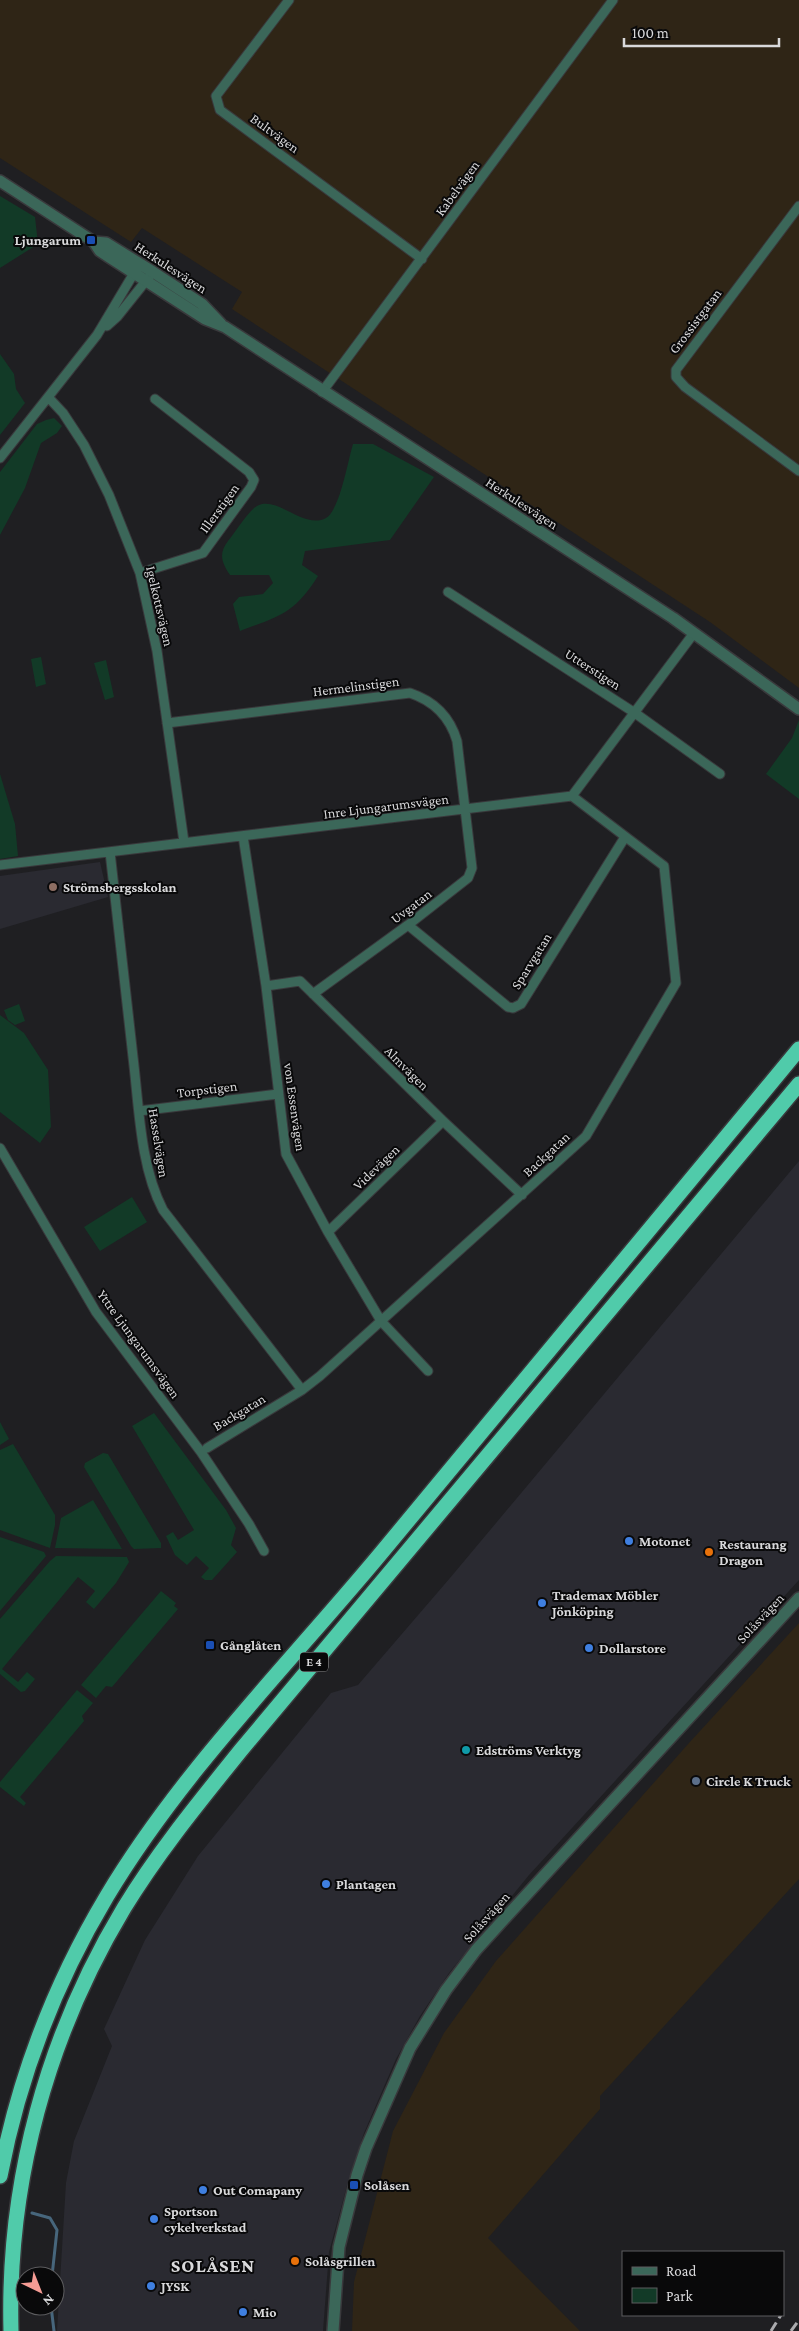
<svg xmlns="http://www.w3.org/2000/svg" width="799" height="2331" viewBox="0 0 799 2331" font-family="'Crimson Pro',serif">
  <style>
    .built { fill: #2a2a31 }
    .industrial { fill: #2f2516 }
    .green { fill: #123a27 }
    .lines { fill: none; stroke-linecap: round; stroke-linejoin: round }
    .stream { stroke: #47667c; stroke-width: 3 }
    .minor-casing { stroke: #39393c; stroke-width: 11 }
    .tertiary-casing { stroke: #39393c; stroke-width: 14 }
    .motorway-casing { stroke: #39393c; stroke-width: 18 }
    .minor { stroke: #3b6759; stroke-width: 9 }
    .tertiary { stroke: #3b6759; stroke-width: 11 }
    .motorway { stroke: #50cbaa; stroke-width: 15 }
    .rail { stroke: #ababae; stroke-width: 3; stroke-dasharray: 10 5; stroke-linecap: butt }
    .transit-dot { fill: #1a4fb4; stroke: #09090a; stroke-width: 2 }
    .education-dot { fill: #8d6e63; stroke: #09090a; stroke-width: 2 }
    .shop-dot { fill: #3f7fe0; stroke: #09090a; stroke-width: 2 }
    .food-dot { fill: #e8710a; stroke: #09090a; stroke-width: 2 }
    .culture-dot { fill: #0f9aa8; stroke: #09090a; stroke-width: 2 }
    .service-dot { fill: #5c6f8a; stroke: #09090a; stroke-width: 2 }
    .labels { text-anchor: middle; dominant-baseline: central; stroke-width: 4; stroke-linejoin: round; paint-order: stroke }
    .shield { fill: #09090a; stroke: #9b9b9c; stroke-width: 1 }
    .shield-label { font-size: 12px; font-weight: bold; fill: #d9d9db }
    .street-label { font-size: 14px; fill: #d9d9db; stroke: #09090a }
    .poi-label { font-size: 14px; font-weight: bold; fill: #d9d9db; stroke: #09090a; text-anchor: start }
    .district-label { font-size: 19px; font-weight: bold; letter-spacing: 1px; fill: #d9d9db; stroke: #09090a }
  </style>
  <rect width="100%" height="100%" fill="#1f1f22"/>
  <!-- built -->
  <path class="built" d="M 100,862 L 108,897 L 0,929 L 0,876 Z
    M 799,1161 L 799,1580 L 529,1875 L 449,1973 L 420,2016 L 396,2059 L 364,2133 L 348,2182 L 329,2252 L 323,2331 L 57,2331 L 66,2183 L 74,2141 L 112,2046 L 104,2029 L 145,1940 L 198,1856 L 331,1693 L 358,1685 L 450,1578 Z"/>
  <!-- industrial -->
  <path class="industrial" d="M 0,0 L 799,0 L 799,688 L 710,622 L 232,309 L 242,292 L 142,228 L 131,242 L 0,158 Z
    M 799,1623 L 799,1879 L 600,2096 L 600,2109 L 488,2238 L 580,2331 L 352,2331 L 354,2282 L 393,2131 L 444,2033 L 496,1961 L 689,1743 Z"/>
  <!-- green -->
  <path class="green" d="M 0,196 L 35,217 L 38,244 L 0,268 Z
    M 0,354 L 14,374 L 16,389 L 25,403 L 0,435 Z
    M 54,418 L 62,426 L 57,433 L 41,443 L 25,488 L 0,535 L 0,472 L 37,424 L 46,420 Z
    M 353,444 L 373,444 L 434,477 L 390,540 L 305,551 L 302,565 L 318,576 C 294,614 280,616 240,631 L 233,604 L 239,597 L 263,594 L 273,583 L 269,575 L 230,575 C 222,563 218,554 228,541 C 235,533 248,511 257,506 C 277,495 304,530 326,518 C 340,510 348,460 353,444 Z
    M 41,657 L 46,684 L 36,687 L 31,659 Z
    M 106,660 L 114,697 L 105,700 L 94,663 Z
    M 799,720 L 799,799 L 766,774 L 792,738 Z
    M 0,774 L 15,824 L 18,856 L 0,859 Z
    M 19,1004 L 25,1021 L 15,1025 L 8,1020 L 4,1010 Z
    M 0,1015 L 24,1033 L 48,1070 L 51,1127 L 40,1143 L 0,1112 Z
    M 132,1197 L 147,1222 L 100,1251 L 84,1227 Z
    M 154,1413 L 226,1510 L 236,1528 L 231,1545 L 237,1552 L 212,1580 L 205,1580 L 201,1577 L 209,1568 L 196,1556 L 187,1565 L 175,1555 L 166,1536 L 173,1532 L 178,1540 L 194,1530 L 132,1426 Z
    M 0,1422 L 9,1439 L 0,1445 Z
    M 13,1444 L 55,1515 L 55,1525 L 50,1548 L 0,1530 L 0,1450 Z
    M 103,1453 L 108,1454 L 161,1543 L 161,1548 L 134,1549 L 131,1546 L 84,1467 L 85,1463 Z
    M 93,1500 L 122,1549 L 55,1548 L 61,1518 Z
    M 0,1537 L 44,1552 L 46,1556 L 0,1611 Z
    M 56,1556 L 127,1557 L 129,1562 L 116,1583 L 94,1609 L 86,1602 L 95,1591 L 78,1577 L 2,1669 L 18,1682 L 27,1672 L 35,1679 L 25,1691 L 21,1692 L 0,1674 L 0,1619 L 50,1561 Z
    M 161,1591 L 176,1603 L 174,1606 L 178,1609 L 112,1687 L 106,1686 L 96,1698 L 81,1685 Z
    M 77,1690 L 93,1703 L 82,1716 L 84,1721 L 20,1797 L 26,1803 L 24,1806 L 0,1787 L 0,1782 Z"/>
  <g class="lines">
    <!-- stream -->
    <path class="stream" d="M 32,2213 L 50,2218 L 57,2230 L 52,2276
      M 51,2306 L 54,2331"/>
    <!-- minor casing -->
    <g class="minor-casing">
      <path id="minor" d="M 289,0 L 216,96 L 220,110 L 422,259
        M 799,206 L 676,370 L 676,377 L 685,387 L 799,471
        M 107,326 L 117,317 L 149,277
        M 322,392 L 613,0
        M 48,397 L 63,413 L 84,445 L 109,495 L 140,573 L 157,651 L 184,842
        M 0,458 L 97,335 L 137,268
        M 140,573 L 203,553 L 251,487 L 254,480 L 249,472 L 155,399
        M 448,592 L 635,713 L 720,774
        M 167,723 L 410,693 C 434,701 450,717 457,741 L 472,868 L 468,878 L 408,925 L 313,994
        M 243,836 L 266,986 L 286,1154 L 328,1232 L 381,1321 L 428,1371
        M 110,852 C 118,921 126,989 133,1057 C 139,1106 140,1166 163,1210 L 302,1390
        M 0,865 L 572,796 L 694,633
        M 408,925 L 508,1007 L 513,1008 L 521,1004 L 625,837
        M 266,986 L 300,981 L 443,1121 L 522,1195
        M 139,1111 L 278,1094
        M 0,1148 L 96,1312 L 201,1452 L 249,1524 L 264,1551
        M 328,1232 L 443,1121
        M 207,1448 L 302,1390 L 320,1376 L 586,1136 L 676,983 L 664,866 L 572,796"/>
    </g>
    <!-- tertiary casing -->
    <g class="tertiary-casing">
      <path id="tertiary" d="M 0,181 L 94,242 L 100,251 L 109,257 L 205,319 L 225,327 L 673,618 L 799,709
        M 94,242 L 106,243 L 153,272 L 202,304 L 221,324
        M 333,2331 L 339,2247 L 357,2175 L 366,2148 L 410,2048 L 446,1990 L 476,1950 L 506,1917 L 799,1598"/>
    </g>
    <!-- motorway casing -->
    <g class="motorway-casing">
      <path id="motorway" d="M 0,2176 C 19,2076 55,1983 107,1896 C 183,1769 293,1660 387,1546 C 524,1380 661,1214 799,1049
        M 11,2331 C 7,2182 47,2036 124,1908 C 158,1852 200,1801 241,1750 L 799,1084"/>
    </g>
    <!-- minor -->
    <use href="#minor" class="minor"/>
    <!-- tertiary -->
    <use href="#tertiary" class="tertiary"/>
    <!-- motorway -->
    <use href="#motorway" class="motorway"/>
    <!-- rail -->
    <path class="rail" d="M 771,2331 L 781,2315
      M 791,2331 L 799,2320"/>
  </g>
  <!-- markers -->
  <g class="transit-dot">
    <rect x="86" y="235" width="10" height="10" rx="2.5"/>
    <rect x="205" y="1640" width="10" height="10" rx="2.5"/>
    <rect x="349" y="2180" width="10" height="10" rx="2.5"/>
  </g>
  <circle class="education-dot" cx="53" cy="887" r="5"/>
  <g class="shop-dot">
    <circle cx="629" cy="1541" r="5"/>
    <circle cx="542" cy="1603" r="5"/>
    <circle cx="589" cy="1648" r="5"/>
    <circle cx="326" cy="1884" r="5"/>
    <circle cx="203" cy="2190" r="5"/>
    <circle cx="154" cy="2219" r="5"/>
    <circle cx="151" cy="2286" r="5"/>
    <circle cx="243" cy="2312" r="5"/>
  </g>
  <g class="food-dot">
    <circle cx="709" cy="1552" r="5"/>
    <circle cx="295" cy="2261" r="5"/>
  </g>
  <circle class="culture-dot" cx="466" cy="1750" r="5"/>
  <circle class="service-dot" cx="696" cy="1781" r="5"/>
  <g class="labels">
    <!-- shield labels -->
    <rect class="shield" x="300" y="1652.5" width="28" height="19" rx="4"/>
    <g class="shield-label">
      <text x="314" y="1662">E 4</text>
    </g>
    <!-- street labels -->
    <g class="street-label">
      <text transform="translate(275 133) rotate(36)">Bultvägen</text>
      <text transform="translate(457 188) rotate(-54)">Kabelvägen</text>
      <text transform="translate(171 267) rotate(33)">Herkulesvägen</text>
      <text transform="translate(695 321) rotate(-53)">Grossistgatan</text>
      <text transform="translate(522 503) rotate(33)">Herkulesvägen</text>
      <text transform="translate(219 508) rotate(-54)">Illerstigen</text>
      <text transform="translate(160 606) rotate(77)">Igelkottsvägen</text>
      <text transform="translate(593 669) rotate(33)">Utterstigen</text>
      <text transform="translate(356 686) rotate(-7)">Hermelinstigen</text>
      <text transform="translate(386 806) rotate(-7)">Inre Ljungarumsvägen</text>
      <text transform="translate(411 906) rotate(-37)">Uvgatan</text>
      <text transform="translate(531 961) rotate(-58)">Sparvgatan</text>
      <text transform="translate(407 1068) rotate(45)">Almvägen</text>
      <text transform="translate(207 1089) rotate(-7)">Torpstigen</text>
      <text transform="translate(295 1107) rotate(82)">von Essenvägen</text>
      <text transform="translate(159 1143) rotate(81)">Hasselvägen</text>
      <text transform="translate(546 1154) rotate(-43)">Backgatan</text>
      <text transform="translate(376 1167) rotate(-44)">Videvägen</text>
      <text transform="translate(139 1344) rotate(54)">Yttre Ljungarumsvägen</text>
      <text transform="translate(239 1412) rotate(-31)">Backgatan</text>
      <text transform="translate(760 1618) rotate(-47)">Solåsvägen</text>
      <text transform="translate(486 1917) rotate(-48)">Solåsvägen</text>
    </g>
    <!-- poi labels -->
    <g class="poi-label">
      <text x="81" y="240" text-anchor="end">Ljungarum</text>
      <text x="63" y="887">Strömsbergsskolan</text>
      <text x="639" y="1541">Motonet</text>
      <text x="719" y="1544">Restaurang<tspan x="719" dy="16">Dragon</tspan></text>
      <text x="552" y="1595">Trademax Möbler<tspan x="552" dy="16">Jönköping</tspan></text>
      <text x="220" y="1645">Gånglåten</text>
      <text x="599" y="1648">Dollarstore</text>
      <text x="476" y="1750">Edströms Verktyg</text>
      <text x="706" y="1781">Circle K Truck</text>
      <text x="336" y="1884">Plantagen</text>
      <text x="364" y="2185">Solåsen</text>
      <text x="213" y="2190">Out Comapany</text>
      <text x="164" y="2211">Sportson<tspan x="164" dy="16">cykelverkstad</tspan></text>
      <text x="305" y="2261">Solåsgrillen</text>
      <text x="161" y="2286">JYSK</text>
      <text x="253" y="2312">Mio</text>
    </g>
    <!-- district labels -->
    <g class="district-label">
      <text x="213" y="2265">SOLÅSEN</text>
    </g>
  </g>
  <!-- legend -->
  <rect x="622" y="2251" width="162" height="65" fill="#09090a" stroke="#5c5c5e"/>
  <rect x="632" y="2267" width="25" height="8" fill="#3b6759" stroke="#5c5c5e"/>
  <text x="666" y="2276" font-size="15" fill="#d9d9db">Road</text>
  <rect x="632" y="2288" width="25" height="15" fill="#123a27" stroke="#5c5c5e"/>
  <text x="666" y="2301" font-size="15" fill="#d9d9db">Park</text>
  <!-- north arrow -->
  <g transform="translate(40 2291) rotate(137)"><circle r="24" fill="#09090a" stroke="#5c5c5e"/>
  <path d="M0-4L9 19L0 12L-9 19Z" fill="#f59c95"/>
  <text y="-8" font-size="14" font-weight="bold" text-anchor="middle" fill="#d9d9db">N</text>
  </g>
  <!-- scale -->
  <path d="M624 38v8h155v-8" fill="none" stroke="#d9d9db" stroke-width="2.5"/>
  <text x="632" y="38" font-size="15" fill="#d9d9db" stroke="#09090a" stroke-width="4" paint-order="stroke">100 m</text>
</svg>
